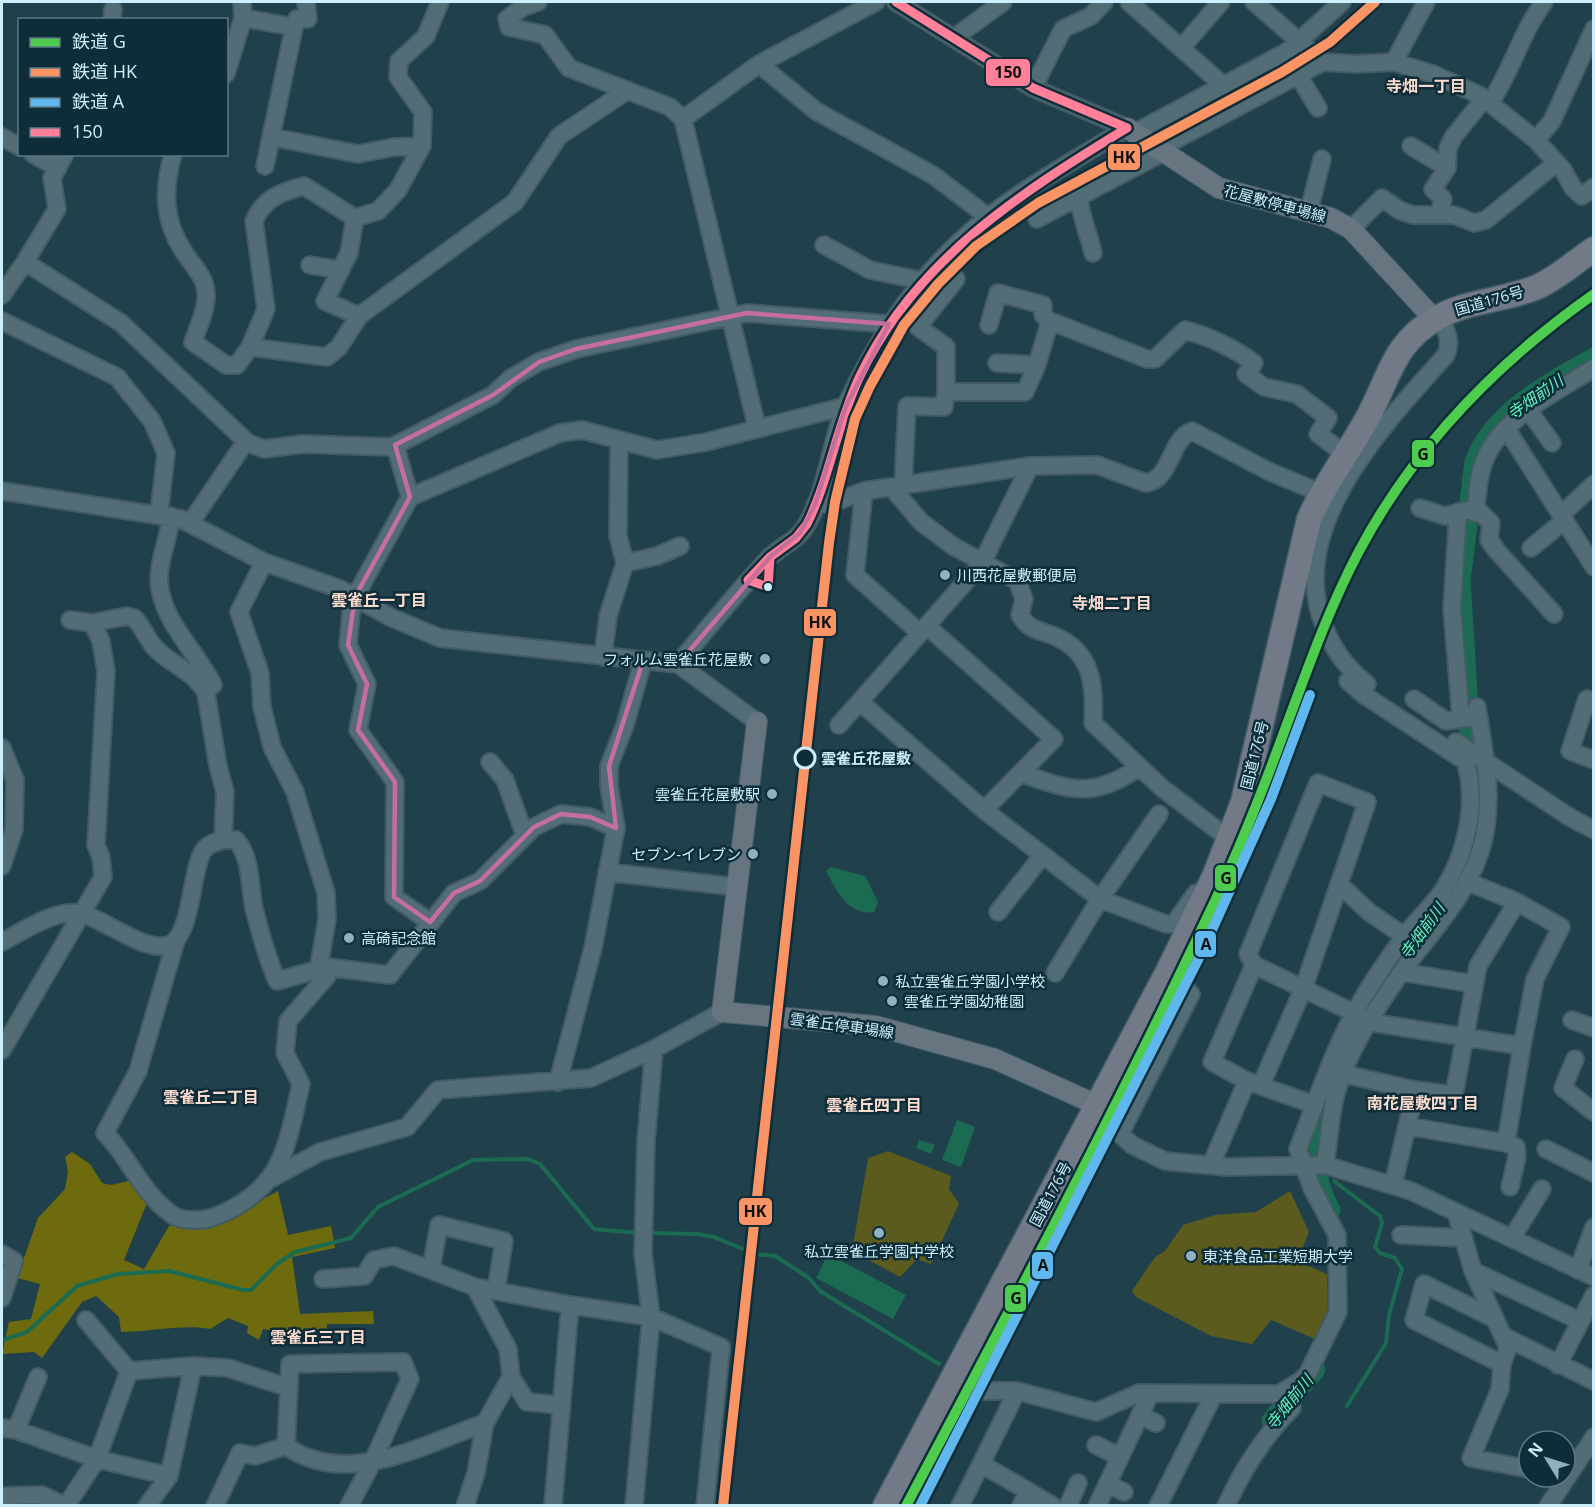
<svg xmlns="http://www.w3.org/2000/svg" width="1595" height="1507" viewBox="0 0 1595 1507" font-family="'Open Sans','Noto Sans JP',sans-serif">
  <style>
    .green { fill: #5a5b1d }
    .forest { fill: #6d6b0d }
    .water { fill: #1a6b51 }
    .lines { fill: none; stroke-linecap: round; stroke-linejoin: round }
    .stream { stroke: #1a6b51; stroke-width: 4 }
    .river { stroke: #1a6b51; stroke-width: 21 }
    .minor-casing { stroke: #425b64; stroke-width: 20 }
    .major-casing { stroke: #425b64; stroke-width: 22 }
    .highway-casing { stroke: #425b64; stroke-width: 27 }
    .minor { stroke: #536d77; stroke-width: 16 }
    .major { stroke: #677581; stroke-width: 20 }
    .highway { stroke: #737a87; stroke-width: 24 }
    .bus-1-casing { stroke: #0e2d39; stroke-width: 14 }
    .bus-1 { stroke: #ff8098; stroke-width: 9 }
    .rail-1-casing { stroke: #0e2d39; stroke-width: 15 }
    .rail-2-casing { stroke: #0e2d39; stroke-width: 15 }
    .rail-3-casing { stroke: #0e2d39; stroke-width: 15 }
    .rail-1 { stroke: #4dcc4d; stroke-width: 10 }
    .rail-2 { stroke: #fb9465; stroke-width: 10 }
    .rail-3 { stroke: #60b7ee; stroke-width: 10 }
    .marked { fill: none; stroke: #c66e9c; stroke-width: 4.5; stroke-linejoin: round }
    .poi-dot { fill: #90b1bf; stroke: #0e2d39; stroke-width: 2 }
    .bus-dot { fill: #cceefd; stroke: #0e2d39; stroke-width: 2 }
    .stop-dot { fill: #0e2d39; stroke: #cceefd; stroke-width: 3 }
    .labels { text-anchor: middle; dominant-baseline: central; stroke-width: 5; stroke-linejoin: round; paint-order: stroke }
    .street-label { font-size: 15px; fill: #cceefd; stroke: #0e2d39 }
    .poi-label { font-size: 15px; fill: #cceefd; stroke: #0e2d39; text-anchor: start }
    .stop-label { font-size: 15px; font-weight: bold; fill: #cceefd; stroke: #0e2d39; text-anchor: start }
    .neighbourhood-label { font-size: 16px; font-weight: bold; fill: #fadbcd; stroke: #0e2d39 }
    .water-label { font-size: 16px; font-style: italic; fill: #65f3bf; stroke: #0e2d39 }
    .line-badge { stroke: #0e2d39; stroke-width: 2 }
    .pale-badge-label { font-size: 16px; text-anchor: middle; font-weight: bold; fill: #111 }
  </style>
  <rect width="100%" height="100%" fill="#20404b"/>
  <!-- green -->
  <path class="green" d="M 888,1151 L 951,1176 L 949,1189 L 959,1204 L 931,1264 L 917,1259 L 900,1277 L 852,1251 L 868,1158 Z
    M 1290,1191 L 1309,1232 L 1297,1261 L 1327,1274 L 1328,1312 L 1315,1339 L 1271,1320 L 1252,1344 L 1211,1336 L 1136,1297 L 1132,1291 L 1155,1257 L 1165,1251 L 1183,1225 L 1215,1215 L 1256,1212 Z"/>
  <!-- forest -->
  <path class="forest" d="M 72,1152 L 90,1164 L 102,1183 L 111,1185 L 129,1181 L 147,1203 L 124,1260 L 144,1269 L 169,1226 L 221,1221 L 278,1191 L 288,1235 L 331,1226 L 335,1248 L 292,1257 L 300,1314 L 373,1311 L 374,1324 L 327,1324 L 326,1337 L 296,1336 L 263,1329 L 259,1340 L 247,1333 L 248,1326 L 228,1318 L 210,1329 C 185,1324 148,1332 121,1332 L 119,1317 L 96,1296 L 82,1302 L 42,1358 L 34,1352 L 2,1354 L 9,1322 L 31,1319 L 40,1284 L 17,1278 L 38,1218 L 65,1189 L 68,1171 L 65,1157 Z"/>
  <!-- water -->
  <path class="water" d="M 831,867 L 865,876 L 878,902 L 874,912 C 848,916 836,890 826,871 Z
    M 957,1120 L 975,1127 L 961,1167 L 942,1160 Z
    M 919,1140 L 935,1145 L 931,1154 L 916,1148 Z
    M 828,1254 L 906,1295 L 893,1319 L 816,1278 Z"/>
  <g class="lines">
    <!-- stream -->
    <path class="stream" d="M 1334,1181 L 1380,1216 L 1382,1223 L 1375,1247 L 1380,1253 L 1395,1258 L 1402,1269 L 1389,1315 L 1386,1343 L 1347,1406
      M 648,1233 L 697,1234 L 714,1237 L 755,1254 L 775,1256 L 809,1278 L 820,1291 L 939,1364
      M 2,1340 L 27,1332 L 77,1286 L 118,1274 L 169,1271 L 243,1290 L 251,1290 L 278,1263 L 295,1252 L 351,1238 L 378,1207 L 473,1160 L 528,1159 L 540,1164 L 594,1229 L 638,1233"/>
    <!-- river -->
    <path class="river" d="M 1355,1031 L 1372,999 L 1460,878 L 1469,861 L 1476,834 L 1477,793 L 1470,741 L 1460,580 L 1475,462 C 1494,411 1549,384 1594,358
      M 1330,1210 C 1305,1168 1317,1119 1335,1077
      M 1272,1421 L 1315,1369"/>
    <!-- minor casing -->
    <g class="minor-casing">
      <path id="minor" d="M 440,2 L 426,36 L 399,61 L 398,77 L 423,112 L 422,146 L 398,190 L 378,211 L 355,218 L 349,253 L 325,301 L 359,316 L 515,202 L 559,136 L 628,90
        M 538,2 L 523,7 L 507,19 L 509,27 L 545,35 L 569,68 L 670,107 L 683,119 L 757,428
        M 876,2 L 759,64 L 816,111 L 933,175 L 988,217
        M 896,2 L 1033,88 L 1127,128
        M 1129,2 L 1225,87
        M 1254,2 L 1323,62
        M 243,18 L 294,27
        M 112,20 L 113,9
        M 954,38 L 1003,2
        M 1182,47 L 1221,2
        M 1394,62 L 1426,2
        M 226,74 L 243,18 L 242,2
        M 1298,75 L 1318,108
        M 1033,88 L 1063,29 L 1091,16 L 1104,2
        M 1490,103 C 1512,70 1521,33 1544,2
        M 683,119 L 759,64
        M 1134,133 L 1288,51 L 1342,2
        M 2,137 L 20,147
        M 272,137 L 358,154 L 394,147 L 422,146
        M 1536,140 L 1552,121 L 1594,29
        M 1411,146 L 1447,168
        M 1160,148 L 1323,62 L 1356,64 L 1394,62 L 1433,74 L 1481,96 L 1536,140 L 1563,170 L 1573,188 L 1582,196 L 1594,187
        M 33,154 L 58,168
        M 173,154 C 163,189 163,221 184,252 C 190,262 201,273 204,283 C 211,302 199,324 193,342 L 226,365 L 237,365 L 250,347 L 327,357 L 339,347 L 359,316
        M 265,166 L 294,27 L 297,19 L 308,19 L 306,2
        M 1079,197 C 1080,216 1089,234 1093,253
        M 1309,211 L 1322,159
        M 1439,215 L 1443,199 L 1433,189 L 1447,168 L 1448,148 L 1454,136 L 1484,99
        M 1037,219 L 1164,152
        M 1351,229 L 1382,198 L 1399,210 L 1413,215 L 1454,215 L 1474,223 L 1486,220 L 1556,163
        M 824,245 L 870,270 L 923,281
        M 25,262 L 121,323 L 248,443 L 264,449 L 303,444 L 392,447 L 493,395 L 511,378 L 539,362 L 576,349 L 747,313 L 889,324
        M 310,265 L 341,270
        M 2,295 L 25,262 L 57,209 L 52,178 L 65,154
        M 2,321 L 117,377 L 152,421 L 166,453 L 159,514
        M 989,325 L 998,293 L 1043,305 L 1043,315 L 1050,321 L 1147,359 L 1155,359 L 1185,330 C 1211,337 1232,347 1254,363 L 1246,374 L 1264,387 L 1297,394 L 1328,418 L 1318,434 L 1345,454
        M 250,347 L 266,309 L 254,221 C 264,198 281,192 304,186 L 355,218
        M 997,363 L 1037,365 L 1050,321
        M 946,392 L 946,347 L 918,327 L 956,279
        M 1529,411 L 1552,443
        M 1506,428 L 1594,567
        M 395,445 L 410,497 L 355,597 L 351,613 L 348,645 L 367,684 L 358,730 L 395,782 L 394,897 L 430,922
        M 903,487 L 907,406 L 944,407 L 946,392 L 1025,392 L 1037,365
        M 893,489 L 921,522 L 953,546 L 1017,581 L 1024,599 L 1020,615 C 1030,631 1037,629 1054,636 C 1093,652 1095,686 1093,723 L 1162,788 L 1229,839
        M 2,491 L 181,519 L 264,562 L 340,589 L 390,617 L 440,638 L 678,664 L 757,722
        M 864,491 L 855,575 L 920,633
        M 410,497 L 560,433 L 582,430 L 657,450 L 706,442 L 846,406
        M 815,505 L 835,502 L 864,491 L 1030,466 L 1097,465 L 1146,483 C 1172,479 1169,440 1192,431 L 1270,472 L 1321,493
        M 1420,508 L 1445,516 L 1476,508 L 1491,523 L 1489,540 L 1497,551 L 1554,614
        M 1458,512 L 1452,608 L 1461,718
        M 1475,513 C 1478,498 1477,482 1482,468 C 1495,420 1555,393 1594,368
        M 1561,515 L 1594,484
        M 171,516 C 170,535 159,557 159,579 C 160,620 196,650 213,685
        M 191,522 L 246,441
        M 1531,548 L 1565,520
        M 625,563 L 657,556 L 680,546
        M 603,657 L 608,616 L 625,563 L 618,536 L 619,442
        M 678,664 C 707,629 736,593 767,560 C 779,547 799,540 807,524 C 828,487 830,441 847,403 C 875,344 910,288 958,243 C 1007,196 1069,164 1127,128
        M 1367,684 C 1345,667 1329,644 1321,617 C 1290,521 1387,421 1446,355 C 1452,340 1446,330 1439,316
        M 1414,699 L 1446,721 L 1472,717
        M 860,702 L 984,810 L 1054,739 L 927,626
        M 1594,702 L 1587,699 L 1570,751 L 1594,760
        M 839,725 L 982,563 L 1030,466
        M 1456,742 L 1571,818 L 1594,830
        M 2,748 L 15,780 L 14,829 L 2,866
        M 490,762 L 505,780 L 525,836
        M 1021,773 C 1070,791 1094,799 1139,767
        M 984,810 L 1100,899 L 1166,924 L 1174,924 L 1196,893
        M 223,840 L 236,840 C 252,859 249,884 254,908 C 260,933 267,957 277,981 L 327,967 L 390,975 L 454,893 L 480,881 L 534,827 L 561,814 L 590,817 L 616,828
        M 607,872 L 737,887
        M 1468,882 L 1517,902
        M 1339,884 L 1369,912 L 1404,936
        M 998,912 L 1042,856
        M 176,940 L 138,1071 L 105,1133 C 130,1159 141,1192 171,1214 C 181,1222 203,1221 214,1217 C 283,1190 286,1149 301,1084 L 285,1053 L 288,1021 L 327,976 L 320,960 L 327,919 L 326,893 L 295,792 L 272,747 L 262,707 L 260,673 L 239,612 L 264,562
        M 2,942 C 24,931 57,907 83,914 C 105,920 146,953 169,945 C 192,936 191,870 203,851 C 208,844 215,842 223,840 L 225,792 L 218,766 L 206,693 C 194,671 173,666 156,649 C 147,640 143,626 134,618 L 127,616 L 92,623
        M 1254,965 L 1248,954 L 1318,783 L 1367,802 L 1304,987 L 1261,1085
        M 1168,971 L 1191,994 L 1120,1134 L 1132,1145 L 1165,1161 L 1227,1167 L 1325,1165 L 1411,1191 L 1594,1277
        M 1402,972 L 1474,984
        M 1055,973 L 1100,899 L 1159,814
        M 1572,1020 L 1594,1028
        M 2,1050 L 103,877 L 101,857 L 96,845 L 106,671 L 101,641 L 92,623 L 70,620
        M 1575,1059 L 1563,1088 L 1594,1112
        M 1344,1074 L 1415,1090
        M 558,1082 L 593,948 L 616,828 L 609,786 L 609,766 L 625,725 L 643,661
        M 1315,1105 L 1247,1081 L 1212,1062 L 1254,965 L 1375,1023 L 1522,1046 L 1506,1143 L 1407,1126 L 1393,1185
        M 1407,1126 L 1415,1090 L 1454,1095 L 1478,966 L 1517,902 L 1561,927 L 1535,979 L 1522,1046
        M 1506,1143 L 1516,1147 L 1517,1157 L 1510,1187
        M 1546,1149 L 1594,1173
        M 1211,1165 L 1247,1081
        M 1325,1165 C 1329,1141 1330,1116 1336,1093 C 1347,1053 1373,1013 1396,980 C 1427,935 1469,897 1483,842 C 1494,797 1484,752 1477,707
        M 272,1178 L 320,1152 L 407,1127 L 438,1090 L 591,1078 L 654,1049 L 722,1012
        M 1456,1212 L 1473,1271 L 1508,1347 L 1502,1364 L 1500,1389 L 1471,1458 L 1529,1469
        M 1401,1235 L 1464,1238
        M 1512,1238 L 1542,1189
        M 2,1254 L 14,1261 L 2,1298
        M 431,1269 L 439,1225 L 504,1241 L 496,1291
        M 1578,1270 L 1594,1227
        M 1473,1271 L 1580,1321
        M 323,1279 L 364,1276 L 374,1260 L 394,1256 L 475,1287 L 570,1305 L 651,1317 L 721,1347 L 705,1506
        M 1493,1318 L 1424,1284 L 1414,1320 L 1502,1364
        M 86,1320 L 129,1371
        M 1503,1336 L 1594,1381
        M 1558,1365 L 1594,1295
        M 511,1377 L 527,1402 L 560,1405
        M 982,1391 L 1017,1391 L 1096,1412 L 1139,1393 L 1279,1394 L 1300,1381 L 1307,1375 L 1338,1312 L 1337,1235 L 1312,1188 L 1298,1149 C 1316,1103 1332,1053 1356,1010 C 1370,985 1387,960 1404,937 C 1414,923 1428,910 1439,896 C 1465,860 1479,804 1465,761 L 1364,695 L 1348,681
        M 1017,1391 L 981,1464 L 1028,1491 L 1021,1506
        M 1140,1415 L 1156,1423
        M 2,1428 L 16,1430 L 97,1459 L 66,1506
        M 16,1430 L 38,1377
        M 1096,1445 L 1120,1457
        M 169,1476 L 97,1459 L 129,1371 L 193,1366
        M 1107,1484 L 1124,1492
        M 1028,1491 L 1053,1506
        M 2,1496 L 42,1495 L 65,1506
        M 147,1506 L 169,1476 L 193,1366 L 228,1368 L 289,1388
        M 215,1506 L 240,1453 L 255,1456 L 286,1446
        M 349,1506 L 372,1463 L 410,1379 L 403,1362 L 290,1364 L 286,1446 C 347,1489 424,1444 485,1423
        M 465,1506 L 476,1473 L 485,1423 L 511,1377 L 508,1349 L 475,1287
        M 553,1506 L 570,1305
        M 634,1506 L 651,1317 L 643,1253 L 646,1141 L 654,1049
        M 960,1506 L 981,1464
        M 1068,1506 L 1078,1483
        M 1097,1506 L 1150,1394
        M 1158,1506 L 1214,1394
        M 1226,1506 C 1243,1469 1264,1436 1292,1408
        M 1548,1506 L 1594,1437"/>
    </g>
    <!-- major casing -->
    <g class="major-casing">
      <path id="major" d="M 1127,128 L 1219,188 L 1331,218 L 1351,229 L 1434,319
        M 757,722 L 722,1012 L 876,1026 L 995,1059 L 1097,1105"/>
    </g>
    <!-- highway casing -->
    <g class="highway-casing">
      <path id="highway" d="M 885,1506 L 1168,971 L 1214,877 L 1243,802 L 1309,519 C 1325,483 1349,452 1368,417 C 1390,376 1393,343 1437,318 C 1468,300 1504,301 1537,287 C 1556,279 1576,261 1594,249"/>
    </g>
    <!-- minor -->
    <use href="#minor" class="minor"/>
    <!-- major -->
    <use href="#major" class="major"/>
    <!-- highway -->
    <use href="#highway" class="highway"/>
    <!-- bus-1 casing -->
    <g class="bus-1-casing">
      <path id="bus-1" d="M 896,2 L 1033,88 L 1127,128
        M 770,557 L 768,587 L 748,580 Z
        M 770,557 L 796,538 L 807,524 C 829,480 837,425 859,378 C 914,261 1020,193 1127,128"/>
    </g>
    <!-- bus-1 -->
    <use href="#bus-1" class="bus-1"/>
    <!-- rail-1 casing -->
    <g class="rail-1-casing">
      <path id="rail-1" d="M 906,1506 C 1009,1312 1112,1118 1206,920 C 1234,862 1258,803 1280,743 C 1304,679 1326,614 1358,553 C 1414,447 1496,363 1594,294"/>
    </g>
    <!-- rail-2 casing -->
    <g class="rail-2-casing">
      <path id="rail-2" d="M 723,1506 L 829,543 L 835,502 L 855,419 L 870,386 L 904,325 L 938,284 L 976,246 L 1038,203 L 1282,72 L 1330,42 L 1375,2"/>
    </g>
    <!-- rail-3 casing -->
    <g class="rail-3-casing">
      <path id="rail-3" d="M 920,1506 L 1203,950 L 1271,799 L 1310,695"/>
    </g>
    <!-- rail-1 -->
    <use href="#rail-1" class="rail-1"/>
    <!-- rail-2 -->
    <use href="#rail-2" class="rail-2"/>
    <!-- rail-3 -->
    <use href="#rail-3" class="rail-3"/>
  </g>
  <!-- marked area -->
  <path class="marked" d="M 747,313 L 889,324 L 846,406 L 815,505 L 800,533 L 770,557 L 678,664 L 643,661 L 609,766 L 616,828 L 590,817 L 561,814 L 534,827 L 480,881 L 454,893 L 430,922 L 394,897 L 395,782 L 358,730 L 367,684 L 348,645 L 355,597 L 410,497 L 395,445 L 493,395 L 539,362 L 576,349 Z"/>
  <!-- markers -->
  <g class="poi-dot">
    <circle cx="945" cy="575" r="6"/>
    <circle cx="765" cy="659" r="6"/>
    <circle cx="772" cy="794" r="6"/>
    <circle cx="753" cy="854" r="6"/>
    <circle cx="349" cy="938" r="6"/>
    <circle cx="883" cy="981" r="6"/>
    <circle cx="892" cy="1001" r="6"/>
    <circle cx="879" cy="1233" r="6"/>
    <circle cx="1191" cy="1256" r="6"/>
  </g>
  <circle class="bus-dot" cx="768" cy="587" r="5"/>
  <circle class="stop-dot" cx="805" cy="758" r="10"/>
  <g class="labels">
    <!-- street labels -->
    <g class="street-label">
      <text transform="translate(1275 203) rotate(15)">花屋敷停車場線</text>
      <text transform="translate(1489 300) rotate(-16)">国道176号</text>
      <text transform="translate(1254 755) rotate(-76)">国道176号</text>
      <text transform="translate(842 1025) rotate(8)">雲雀丘停車場線</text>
      <text transform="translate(1050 1194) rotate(-62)">国道176号</text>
    </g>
    <!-- poi labels -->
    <g class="poi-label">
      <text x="957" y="575">川西花屋敷郵便局</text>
      <text x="753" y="659" text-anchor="end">フォルム雲雀丘花屋敷</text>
      <text x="760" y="794" text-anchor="end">雲雀丘花屋敷駅</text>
      <text x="741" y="854" text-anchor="end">セブン-イレブン</text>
      <text x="361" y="938">高碕記念館</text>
      <text x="895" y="981">私立雲雀丘学園小学校</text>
      <text x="904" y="1001">雲雀丘学園幼稚園</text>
      <text x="879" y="1251" text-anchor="middle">私立雲雀丘学園中学校</text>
      <text x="1203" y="1256">東洋食品工業短期大学</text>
    </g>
    <!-- stop labels -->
    <g class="stop-label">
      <text x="821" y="758">雲雀丘花屋敷</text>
    </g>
    <!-- neighbourhood labels -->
    <g class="neighbourhood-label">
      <text x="1426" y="86">寺畑一丁目</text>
      <text x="379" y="600">雲雀丘一丁目</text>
      <text x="1112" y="603">寺畑二丁目</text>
      <text x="211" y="1097">雲雀丘二丁目</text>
      <text x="1423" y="1103">南花屋敷四丁目</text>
      <text x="874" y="1105">雲雀丘四丁目</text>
      <text x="318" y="1337">雲雀丘三丁目</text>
    </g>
    <!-- water labels -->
    <g class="water-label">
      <text transform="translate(1535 397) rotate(-35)">寺畑前川</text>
      <text transform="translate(1422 931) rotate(-54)">寺畑前川</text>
      <text transform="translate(1289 1402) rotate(-51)">寺畑前川</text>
    </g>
  </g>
  <g class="line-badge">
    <rect x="985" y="58" width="46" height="29" rx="6" fill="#ff8098"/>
    <rect x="1107" y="143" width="34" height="28" rx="6" fill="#fb9465"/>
    <rect x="1411" y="439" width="24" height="29" rx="6" fill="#4dcc4d"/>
    <rect x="803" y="608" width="34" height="29" rx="6" fill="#fb9465"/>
    <rect x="1214" y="864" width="23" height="28" rx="6" fill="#4dcc4d"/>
    <rect x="1194" y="930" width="23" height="28" rx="6" fill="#60b7ee"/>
    <rect x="738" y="1197" width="35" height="29" rx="6" fill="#fb9465"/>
    <rect x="1031" y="1251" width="23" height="29" rx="6" fill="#60b7ee"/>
    <rect x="1004" y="1284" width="23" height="29" rx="6" fill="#4dcc4d"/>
  </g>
  <g class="pale-badge-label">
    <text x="1008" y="78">150</text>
    <text x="1124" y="163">HK</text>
    <text x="1423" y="460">G</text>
    <text x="820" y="628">HK</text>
    <text x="1226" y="884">G</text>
    <text x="1206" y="950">A</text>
    <text x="755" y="1217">HK</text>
    <text x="1043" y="1271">A</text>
    <text x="1016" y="1304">G</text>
  </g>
  <!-- border -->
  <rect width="1595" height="1507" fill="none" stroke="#cceefd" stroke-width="6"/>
  <!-- legend -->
  <rect x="18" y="18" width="210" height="138" fill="#0e2d39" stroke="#5a7a87" stroke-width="1.5"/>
  <rect x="30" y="38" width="30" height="9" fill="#4dcc4d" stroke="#5a7a87" stroke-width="1.5"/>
  <text x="72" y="48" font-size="18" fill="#cceefd">鉄道 G</text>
  <rect x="30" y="68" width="30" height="9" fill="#fb9465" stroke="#5a7a87" stroke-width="1.5"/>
  <text x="72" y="78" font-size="18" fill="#cceefd">鉄道 HK</text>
  <rect x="30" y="98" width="30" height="9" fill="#60b7ee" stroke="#5a7a87" stroke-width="1.5"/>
  <text x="72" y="108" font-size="18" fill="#cceefd">鉄道 A</text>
  <rect x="30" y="128" width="30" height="9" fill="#ff8098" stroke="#5a7a87" stroke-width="1.5"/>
  <text x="72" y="138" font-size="18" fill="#cceefd">150</text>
  <!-- north arrow -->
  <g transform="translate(1547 1459) rotate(308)"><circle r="28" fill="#0e2d39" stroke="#5a7a87" stroke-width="1.5"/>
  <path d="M0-4.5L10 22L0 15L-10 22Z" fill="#90b1bf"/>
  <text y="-9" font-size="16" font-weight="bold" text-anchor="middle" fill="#cceefd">N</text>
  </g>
</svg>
